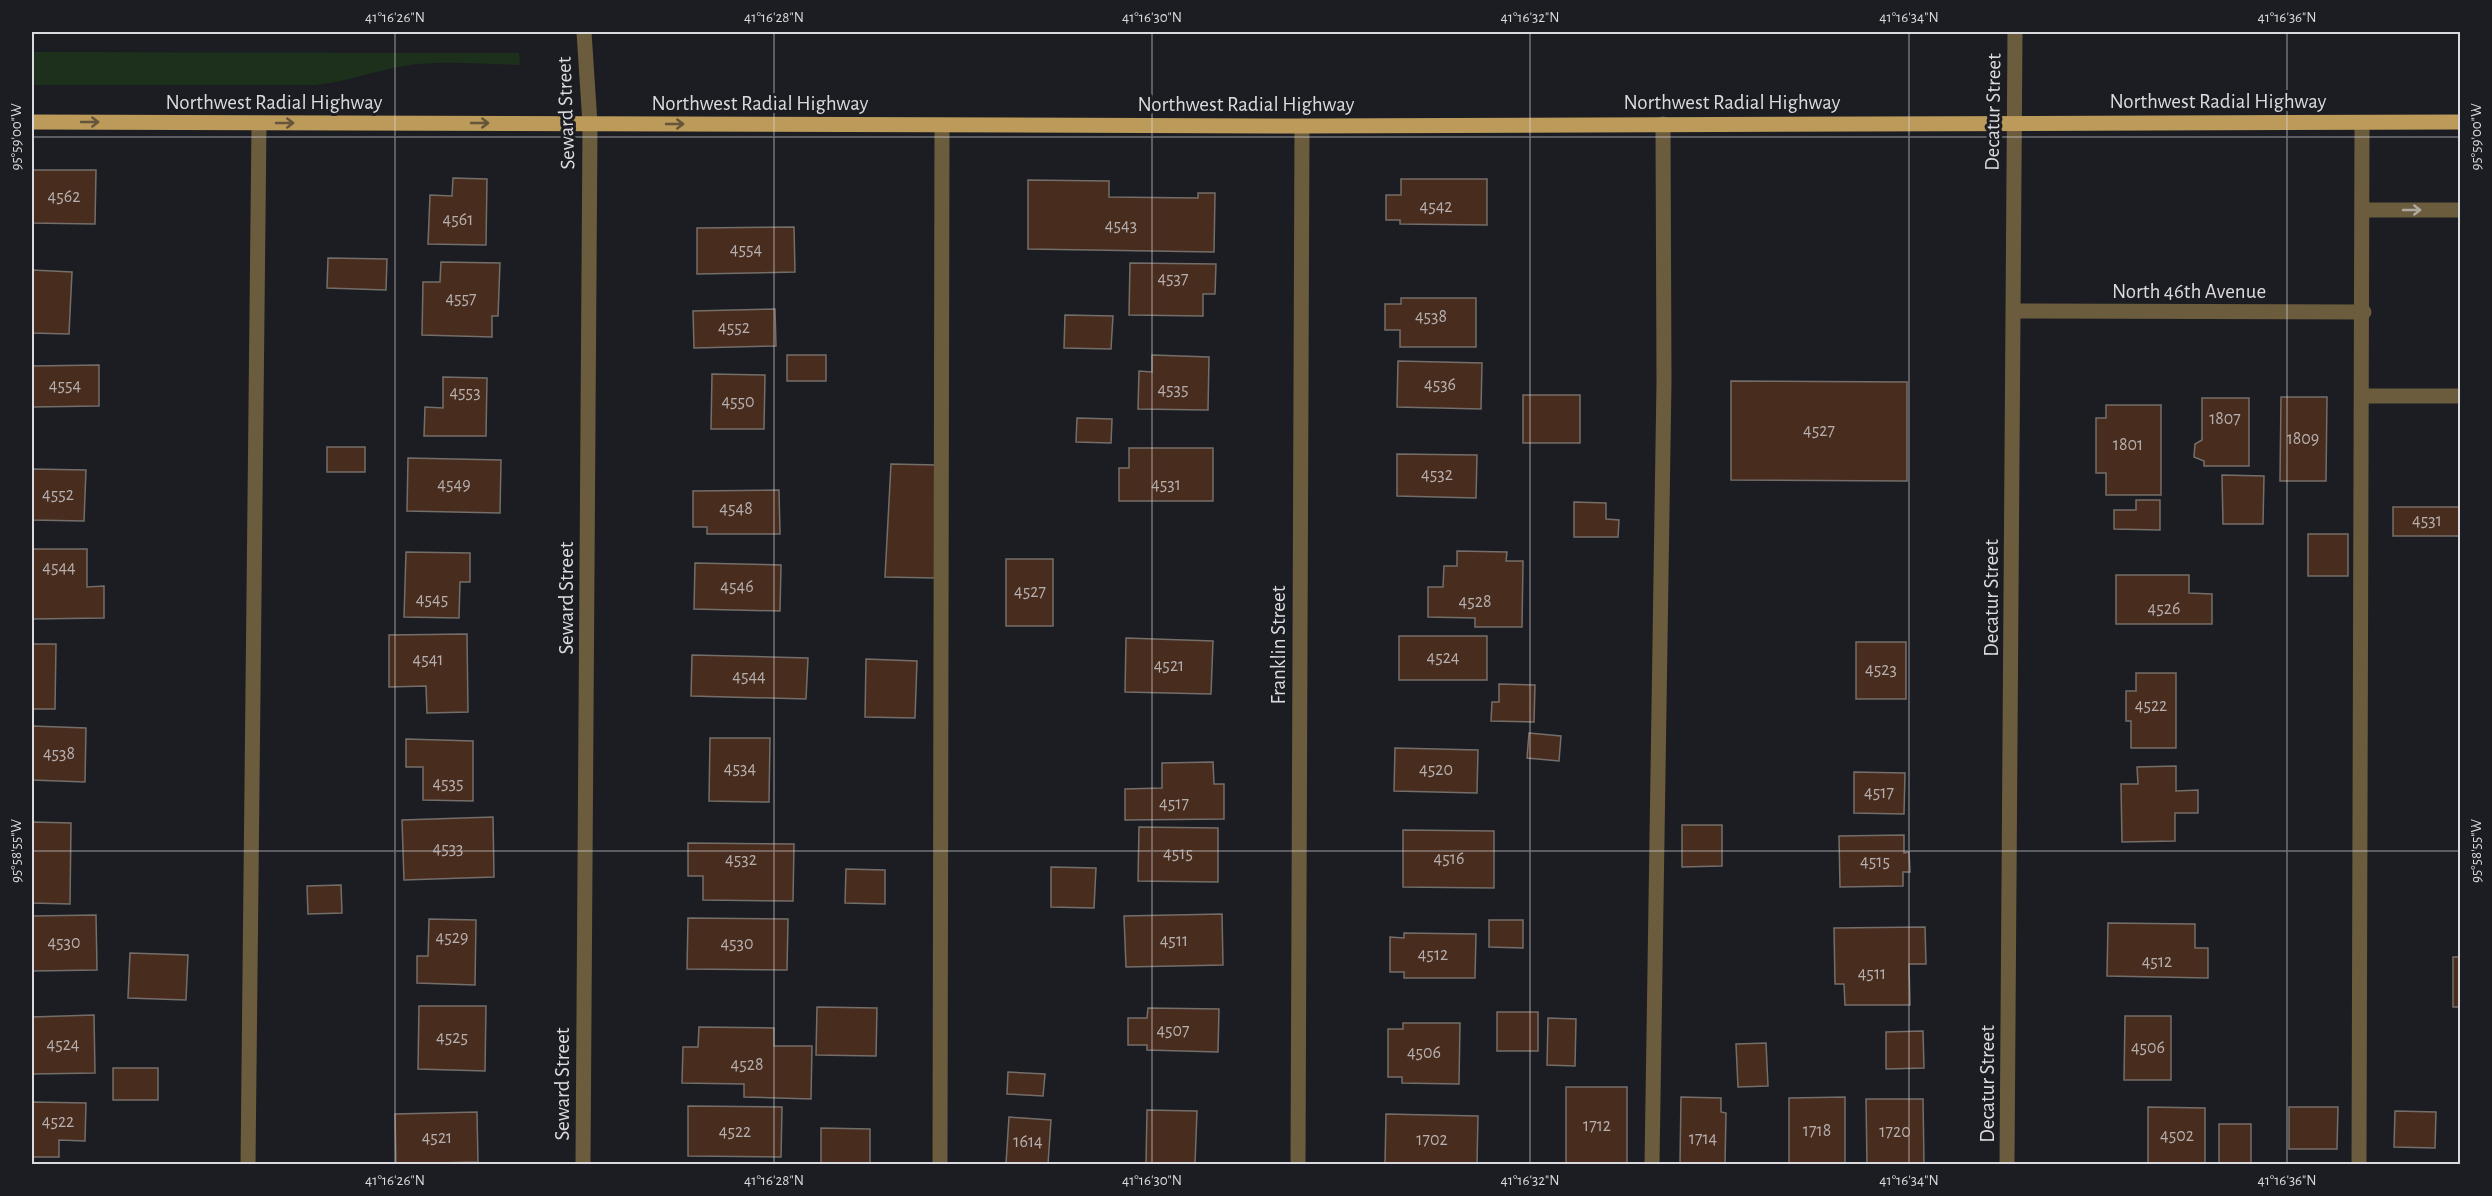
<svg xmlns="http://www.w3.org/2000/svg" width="2492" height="1196" viewBox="0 0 2492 1196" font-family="'Alegreya Sans',sans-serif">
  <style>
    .green { fill: #1c301c }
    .building { fill: #482c1e; stroke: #746e6a; stroke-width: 1.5 }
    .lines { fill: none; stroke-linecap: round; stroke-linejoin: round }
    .minor { stroke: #6b5c3e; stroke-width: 15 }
    .major { stroke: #bb9a5a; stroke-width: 15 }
    .oneway { stroke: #64553b }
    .oneway2 { stroke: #aea89f }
    .ticks { fill: none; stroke: #dbdbdf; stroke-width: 1.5; stroke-opacity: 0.45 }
    .labels { text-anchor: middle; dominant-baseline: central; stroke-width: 6; stroke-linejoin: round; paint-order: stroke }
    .number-label { font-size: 18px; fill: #b6afaf }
    .street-label { font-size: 21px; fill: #dbdbdf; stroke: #1c1d22 }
    .neatline { fill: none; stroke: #dbdbdf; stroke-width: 2 }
    .ticks-label { font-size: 15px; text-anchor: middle; fill: #dbdbdf }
  </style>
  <rect width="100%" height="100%" fill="#1c1d22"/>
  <!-- green -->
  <path class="green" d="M 32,52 L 519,53 L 520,65 C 487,64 452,61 418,64 C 383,67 350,82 315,85 L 32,85 Z"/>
  <!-- building -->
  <path class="building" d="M 32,170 L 96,170 L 95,224 L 32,223 Z
    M 453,178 L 487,179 L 486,245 L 428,244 L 430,195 L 452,196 Z
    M 1401,179 L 1487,179 L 1487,225 L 1400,224 L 1400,220 L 1386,220 L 1386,195 L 1401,195 Z
    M 1028,180 L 1109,181 L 1109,197 L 1198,198 L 1198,193 L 1215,193 L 1214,252 L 1028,249 Z
    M 794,227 L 795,272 L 697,274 L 697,228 Z
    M 328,258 L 387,259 L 386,290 L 327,288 Z
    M 441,262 L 500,263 L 498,316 L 492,316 L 492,337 L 422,335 L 423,282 L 440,282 Z
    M 1130,263 L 1216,264 L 1215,294 L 1203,294 L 1203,316 L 1129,315 Z
    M 32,270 L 72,272 L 69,334 L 32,333 Z
    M 1401,298 L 1476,298 L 1476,347 L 1400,347 L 1400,330 L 1385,330 L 1385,304 L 1401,304 Z
    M 775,309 L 776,346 L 694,348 L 693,311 Z
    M 1065,315 L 1113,316 L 1111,349 L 1064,348 Z
    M 787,355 L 826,355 L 826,381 L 787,381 Z
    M 1152,355 L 1209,357 L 1208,410 L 1138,409 L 1139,371 L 1152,372 Z
    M 1398,361 L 1482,363 L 1481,409 L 1397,407 Z
    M 99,365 L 99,406 L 32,407 L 32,366 Z
    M 712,374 L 765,375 L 764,429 L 711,429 Z
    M 443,377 L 487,378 L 486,436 L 424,436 L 425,407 L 443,408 Z
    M 1731,381 L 1907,382 L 1907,481 L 1731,480 Z
    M 1523,395 L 1580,395 L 1580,443 L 1523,443 Z
    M 2281,397 L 2327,397 L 2326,481 L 2280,481 Z
    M 2202,398 L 2249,398 L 2249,466 L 2204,466 L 2204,461 L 2194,457 L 2195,444 L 2202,440 Z
    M 2106,405 L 2161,405 L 2161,495 L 2106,495 L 2106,473 L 2096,473 L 2096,418 L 2106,418 Z
    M 1077,418 L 1112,419 L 1111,443 L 1076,442 Z
    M 327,447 L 365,447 L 365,472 L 327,472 Z
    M 1129,448 L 1213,448 L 1213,501 L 1119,501 L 1119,468 L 1129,468 Z
    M 1397,454 L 1477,455 L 1476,498 L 1397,496 Z
    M 408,458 L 501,460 L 500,513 L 407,511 Z
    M 891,464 L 937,465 L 935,578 L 885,577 Z
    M 32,469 L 86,470 L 84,521 L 32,520 Z
    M 2222,475 L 2264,476 L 2263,524 L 2223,524 Z
    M 779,490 L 780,534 L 707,534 L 707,527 L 693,527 L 693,491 Z
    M 2136,500 L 2160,500 L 2160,530 L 2114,529 L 2114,510 L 2136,510 Z
    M 1574,502 L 1606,503 L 1606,519 L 1619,520 L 1618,537 L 1574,537 Z
    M 2393,507 L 2460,507 L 2460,536 L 2393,536 Z
    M 2308,534 L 2348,534 L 2348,576 L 2308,576 Z
    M 32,549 L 87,549 L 87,587 L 104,586 L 104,618 L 32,619 Z
    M 1457,551 L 1507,552 L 1506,561 L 1523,561 L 1522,627 L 1475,627 L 1475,618 L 1428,617 L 1428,587 L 1443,587 L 1444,566 L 1457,566 Z
    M 406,552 L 470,553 L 470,582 L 460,582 L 459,618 L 404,617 Z
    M 1006,559 L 1053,559 L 1053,626 L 1006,626 Z
    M 695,563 L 781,565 L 780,611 L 694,609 Z
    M 2116,575 L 2189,575 L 2189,593 L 2212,594 L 2212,624 L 2116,624 Z
    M 467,634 L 468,712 L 427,713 L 426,686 L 389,687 L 389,635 Z
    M 1399,636 L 1487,636 L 1487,680 L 1399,680 Z
    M 1126,638 L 1213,641 L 1211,694 L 1125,692 Z
    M 1856,642 L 1906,642 L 1906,699 L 1856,699 Z
    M 32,644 L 56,644 L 55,709 L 32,709 Z
    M 692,655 L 808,658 L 806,699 L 691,696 Z
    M 866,659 L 917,661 L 915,718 L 865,717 Z
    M 2136,673 L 2176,673 L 2176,748 L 2131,748 L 2131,721 L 2126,721 L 2126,691 L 2136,691 Z
    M 1499,684 L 1535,685 L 1534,722 L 1491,721 L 1492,702 L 1499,702 Z
    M 32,726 L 86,728 L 85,782 L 32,780 Z
    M 1529,733 L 1561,736 L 1559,761 L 1527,758 Z
    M 710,738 L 770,738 L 769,802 L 709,801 Z
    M 406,739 L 473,741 L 473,801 L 423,800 L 423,767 L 406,767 Z
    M 1395,748 L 1478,750 L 1477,793 L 1394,791 Z
    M 1213,762 L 1214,784 L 1224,784 L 1224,819 L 1125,820 L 1125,789 L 1162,788 L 1162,763 Z
    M 2176,766 L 2176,791 L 2198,790 L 2198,813 L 2175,813 L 2175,841 L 2122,842 L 2121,784 L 2138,784 L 2137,767 Z
    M 1854,772 L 1905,773 L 1904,814 L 1854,813 Z
    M 493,817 L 494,877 L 404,880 L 402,820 Z
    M 32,822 L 71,823 L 70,904 L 32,903 Z
    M 1682,825 L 1722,825 L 1722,866 L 1682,867 Z
    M 1139,827 L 1218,828 L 1218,882 L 1138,881 Z
    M 1403,830 L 1494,831 L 1494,888 L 1403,887 Z
    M 1904,835 L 1904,853 L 1909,852 L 1910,872 L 1903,872 L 1903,886 L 1840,887 L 1839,836 Z
    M 688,843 L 794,844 L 793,901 L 703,900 L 703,876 L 688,876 Z
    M 1051,867 L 1096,868 L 1094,908 L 1051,907 Z
    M 846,869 L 885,870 L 885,904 L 845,903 Z
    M 341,885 L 342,913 L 308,914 L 307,886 Z
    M 1222,914 L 1223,965 L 1126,967 L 1124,916 Z
    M 96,915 L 97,970 L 32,971 L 32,916 Z
    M 688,918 L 788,919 L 787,970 L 687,969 Z
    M 429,919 L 476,920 L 475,985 L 417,983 L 417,956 L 428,956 Z
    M 1489,920 L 1523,920 L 1523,948 L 1489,947 Z
    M 2108,923 L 2195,924 L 2195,948 L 2208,948 L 2208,978 L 2107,976 Z
    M 1925,927 L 1926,964 L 1909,964 L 1910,1005 L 1845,1005 L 1844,984 L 1835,984 L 1834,928 Z
    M 1404,933 L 1476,934 L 1475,978 L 1404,978 L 1404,972 L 1390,972 L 1390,937 L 1404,938 Z
    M 130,953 L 188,955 L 186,1000 L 128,998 Z
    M 2453,957 L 2460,957 L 2460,1007 L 2453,1007 Z
    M 419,1006 L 486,1006 L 485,1071 L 418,1069 Z
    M 817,1007 L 877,1008 L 876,1056 L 816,1055 Z
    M 1148,1008 L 1219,1009 L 1218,1052 L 1147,1050 L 1147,1045 L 1128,1045 L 1128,1018 L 1147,1018 Z
    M 1497,1012 L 1538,1012 L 1538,1051 L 1497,1051 Z
    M 94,1015 L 95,1073 L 32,1074 L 32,1017 Z
    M 2125,1016 L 2171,1016 L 2171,1080 L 2124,1080 Z
    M 1548,1018 L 1576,1019 L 1575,1066 L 1547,1065 Z
    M 1403,1023 L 1460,1023 L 1459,1084 L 1402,1083 L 1402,1077 L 1388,1077 L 1388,1029 L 1403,1029 Z
    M 699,1027 L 774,1028 L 774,1046 L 812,1046 L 811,1099 L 744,1097 L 744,1084 L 682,1083 L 683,1047 L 698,1047 Z
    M 1923,1031 L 1924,1068 L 1886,1069 L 1886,1032 Z
    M 1766,1043 L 1768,1086 L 1738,1087 L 1736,1044 Z
    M 113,1068 L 158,1068 L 158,1100 L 113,1100 Z
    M 1008,1072 L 1045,1074 L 1043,1096 L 1007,1094 Z
    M 1566,1087 L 1627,1087 L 1627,1164 L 1566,1164 Z
    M 1681,1097 L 1721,1098 L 1721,1112 L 1726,1113 L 1725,1164 L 1680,1164 Z
    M 1845,1097 L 1845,1164 L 1789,1164 L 1789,1098 Z
    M 1866,1099 L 1923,1099 L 1924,1164 L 1867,1164 Z
    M 32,1102 L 86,1103 L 85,1141 L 59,1140 L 59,1157 L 32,1157 Z
    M 688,1106 L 782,1107 L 781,1157 L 688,1156 Z
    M 2148,1107 L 2205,1108 L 2205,1164 L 2148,1164 Z
    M 2289,1107 L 2338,1107 L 2337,1149 L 2289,1149 Z
    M 1147,1110 L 1197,1111 L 1195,1164 L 1146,1164 Z
    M 2395,1111 L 2436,1112 L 2435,1148 L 2394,1147 Z
    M 477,1112 L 478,1162 L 396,1164 L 395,1114 Z
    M 1386,1114 L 1478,1116 L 1477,1164 L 1385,1164 Z
    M 1009,1117 L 1051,1120 L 1048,1164 L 1006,1164 Z
    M 2219,1124 L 2251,1124 L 2251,1164 L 2219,1164 Z
    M 821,1128 L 870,1129 L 870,1164 L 821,1164 Z"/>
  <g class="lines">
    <!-- minor -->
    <path class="minor" d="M 2363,210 L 2460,210
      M 2014,311 L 2364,312
      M 2363,396 L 2460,396
      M 248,1164 L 259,123
      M 583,1164 L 590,124 L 584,32
      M 940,1164 L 942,125
      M 1298,1164 L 1302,126
      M 1652,1164 L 1664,381 L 1663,124
      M 2007,1164 L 2015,32
      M 2359,1164 L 2362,123"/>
    <!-- major -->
    <path class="major" d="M 32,122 L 1302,126 L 2460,122"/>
  </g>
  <!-- one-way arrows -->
  <defs><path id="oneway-shaft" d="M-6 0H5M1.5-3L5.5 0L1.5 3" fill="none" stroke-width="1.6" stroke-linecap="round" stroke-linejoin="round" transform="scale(1.5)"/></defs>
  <g class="oneway">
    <use href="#oneway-shaft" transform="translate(90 122)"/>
    <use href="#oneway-shaft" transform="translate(285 123)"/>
    <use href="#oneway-shaft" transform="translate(480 123)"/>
    <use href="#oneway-shaft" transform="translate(675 124)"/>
  </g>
  <use class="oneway2" href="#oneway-shaft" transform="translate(2412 210)"/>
  <!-- ticks -->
  <path class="ticks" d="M 395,32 L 395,1164M 774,32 L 774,1164M 1152,32 L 1152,1164M 1530,32 L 1530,1164M 1909,32 L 1909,1164M 2287,32 L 2287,1164M 32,137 L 2460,137M 32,851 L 2460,851"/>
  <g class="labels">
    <!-- number labels -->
    <g class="number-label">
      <text x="64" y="197">4562</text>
      <text x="1436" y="207">4542</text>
      <text x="458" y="220">4561</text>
      <text x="1121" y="226">4543</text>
      <text x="746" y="250">4554</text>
      <text x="1173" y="279">4537</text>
      <text x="461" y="299">4557</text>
      <text x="1431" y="317">4538</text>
      <text x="734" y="328">4552</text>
      <text x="1440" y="385">4536</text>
      <text x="65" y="386">4554</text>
      <text x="1173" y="390">4535</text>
      <text x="465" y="393">4553</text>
      <text x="738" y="402">4550</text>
      <text x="2225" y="419">1807</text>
      <text x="1819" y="431">4527</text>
      <text x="2303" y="439">1809</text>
      <text x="2128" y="445">1801</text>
      <text x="1437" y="475">4532</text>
      <text x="454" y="485">4549</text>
      <text x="1166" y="485">4531</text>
      <text x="58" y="495">4552</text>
      <text x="736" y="509">4548</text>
      <text x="2427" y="521">4531</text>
      <text x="59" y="568">4544</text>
      <text x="737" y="587">4546</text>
      <text x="1030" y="592">4527</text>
      <text x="432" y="600">4545</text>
      <text x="1475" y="602">4528</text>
      <text x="2164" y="609">4526</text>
      <text x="1443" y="658">4524</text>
      <text x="428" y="660">4541</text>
      <text x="1169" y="666">4521</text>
      <text x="1881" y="670">4523</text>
      <text x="749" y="677">4544</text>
      <text x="2151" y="706">4522</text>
      <text x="59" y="754">4538</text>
      <text x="740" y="769">4534</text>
      <text x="1436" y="770">4520</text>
      <text x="448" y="784">4535</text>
      <text x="1879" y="793">4517</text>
      <text x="1174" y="804">4517</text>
      <text x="448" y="849">4533</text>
      <text x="1178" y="854">4515</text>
      <text x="1449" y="859">4516</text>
      <text x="741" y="860">4532</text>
      <text x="1875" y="862">4515</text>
      <text x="452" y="938">4529</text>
      <text x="1174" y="941">4511</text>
      <text x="64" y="943">4530</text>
      <text x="737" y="944">4530</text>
      <text x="1433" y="955">4512</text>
      <text x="2157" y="962">4512</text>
      <text x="1872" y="974">4511</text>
      <text x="1173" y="1031">4507</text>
      <text x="452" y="1038">4525</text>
      <text x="63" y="1045">4524</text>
      <text x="2148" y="1048">4506</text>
      <text x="1424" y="1053">4506</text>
      <text x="747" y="1065">4528</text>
      <text x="58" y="1122">4522</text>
      <text x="1597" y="1126">1712</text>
      <text x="1817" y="1131">1718</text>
      <text x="735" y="1132">4522</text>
      <text x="1895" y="1132">1720</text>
      <text x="2177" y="1136">4502</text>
      <text x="437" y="1138">4521</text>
      <text x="1703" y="1139">1714</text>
      <text x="1432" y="1140">1702</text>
      <text x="1028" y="1142">1614</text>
    </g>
    <!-- street labels -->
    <g class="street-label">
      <text x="2218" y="101">Northwest Radial Highway</text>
      <text x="274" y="102">Northwest Radial Highway</text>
      <text x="1732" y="102">Northwest Radial Highway</text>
      <text x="760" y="103">Northwest Radial Highway</text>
      <text x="1246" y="104">Northwest Radial Highway</text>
      <text transform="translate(1993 112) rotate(-89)">Decatur Street</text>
      <text transform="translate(566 113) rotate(-92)">Seward Street</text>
      <text x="2189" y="291">North 46th Avenue</text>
      <text transform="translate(566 598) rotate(-90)">Seward Street</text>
      <text transform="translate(1991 598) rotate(-90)">Decatur Street</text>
      <text transform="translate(1278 645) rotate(-90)">Franklin Street</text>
      <text transform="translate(562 1084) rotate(-90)">Seward Street</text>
      <text transform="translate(1987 1084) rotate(-90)">Decatur Street</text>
    </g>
  </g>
  <!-- border -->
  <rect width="2492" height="1196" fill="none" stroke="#1c1d22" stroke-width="66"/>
  <rect x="33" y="33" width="2426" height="1130" class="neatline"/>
  <g class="ticks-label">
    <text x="395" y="22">41°16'26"N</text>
    <text x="774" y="22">41°16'28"N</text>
    <text x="1152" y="22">41°16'30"N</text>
    <text x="1530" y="22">41°16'32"N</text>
    <text x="1909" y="22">41°16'34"N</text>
    <text x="2287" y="22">41°16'36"N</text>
    <text transform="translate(2476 137) rotate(-90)" y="5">95°59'00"W</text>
    <text transform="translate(16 137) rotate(-90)" y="5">95°59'00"W</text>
    <text transform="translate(2476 851) rotate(-90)" y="5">95°58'55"W</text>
    <text transform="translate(16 851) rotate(-90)" y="5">95°58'55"W</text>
    <text x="395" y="1185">41°16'26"N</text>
    <text x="774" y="1185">41°16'28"N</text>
    <text x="1152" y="1185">41°16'30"N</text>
    <text x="1530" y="1185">41°16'32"N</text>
    <text x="1909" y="1185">41°16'34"N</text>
    <text x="2287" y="1185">41°16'36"N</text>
  </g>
</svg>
